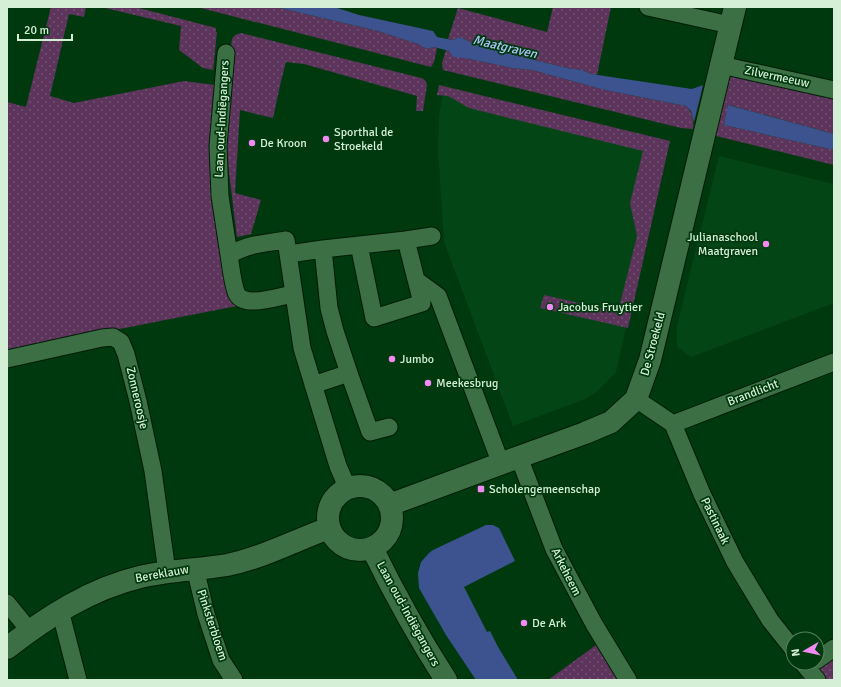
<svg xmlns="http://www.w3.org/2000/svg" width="841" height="687" viewBox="0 0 841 687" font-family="Signika,sans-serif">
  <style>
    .built { fill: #044516 }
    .grass { fill: url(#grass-dots) }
    .water { fill: #3c538f }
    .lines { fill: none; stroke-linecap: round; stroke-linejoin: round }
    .street-casing { stroke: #021c06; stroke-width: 19 }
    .secondary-casing { stroke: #021c06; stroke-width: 24 }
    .street { stroke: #3c6f43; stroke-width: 17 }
    .secondary { stroke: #3c6f43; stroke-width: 22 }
    .poi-dot { fill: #f28af3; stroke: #00390e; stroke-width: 1.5 }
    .labels { text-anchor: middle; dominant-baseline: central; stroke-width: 3.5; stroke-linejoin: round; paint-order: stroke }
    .street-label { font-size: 12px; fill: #d4efd5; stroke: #00390e }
    .poi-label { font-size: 12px; fill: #d4efd5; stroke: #00390e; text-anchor: start }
    .water-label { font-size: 13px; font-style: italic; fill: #aec4fa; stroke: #00390e }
  </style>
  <defs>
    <pattern id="grass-dots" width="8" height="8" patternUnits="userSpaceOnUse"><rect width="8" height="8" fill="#5c345c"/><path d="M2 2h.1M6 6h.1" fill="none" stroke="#725272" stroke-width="1.8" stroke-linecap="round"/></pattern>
  </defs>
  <rect width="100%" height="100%" fill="#00390e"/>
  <!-- built -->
  <path class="built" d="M 444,88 L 668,141 L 616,372 L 598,391 L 585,399 L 513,426 L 444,242 L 438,151 L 439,116 Z
    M 719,156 L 834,184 L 834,303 L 691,357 L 677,347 L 677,326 Z"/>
  <!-- grass -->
  <path class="grass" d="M 51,7 L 86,7 L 84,17 L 69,14 L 50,96 L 74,103 L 184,81 L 215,85 L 214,113 L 242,305 L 7,351 L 7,102 L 26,107 Z
    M 101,7 L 135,7 L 216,28 L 216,32 L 217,32 L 213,70 L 203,68 L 179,50 L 181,26 Z
    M 197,7 L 276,7 L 378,31 L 418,44 L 427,49 L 434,47 L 437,48 L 434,62 L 431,67 Z
    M 553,7 L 611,7 L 597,75 L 591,74 L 582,70 L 567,68 L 486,48 C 482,47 460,37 458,37 C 457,38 454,40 452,40 L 448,39 L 458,8 L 547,32 Z
    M 241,33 L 421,78 L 425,80 L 427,85 L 423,111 L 416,111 L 417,96 L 304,64 L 286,62 L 281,81 L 273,118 L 240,110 L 235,193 L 261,200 L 251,234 L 237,237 L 225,139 L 229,61 L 232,39 L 235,35 Z
    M 446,50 L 465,58 L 512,68 L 532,70 L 605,90 L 686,106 C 693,113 694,120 693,129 L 681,128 L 443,70 L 442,63 Z
    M 729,69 L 834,96 L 834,134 L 729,105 L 724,125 L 834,150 L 834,165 L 712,135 Z
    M 439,85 L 670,141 L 628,328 L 540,308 L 544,295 L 618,312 L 637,236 L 630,203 L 643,151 L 469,108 L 448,96 L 437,95 Z
    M 596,645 L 619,680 L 548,680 Z
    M 834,652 L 834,680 L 800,680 Z"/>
  <!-- water -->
  <path class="water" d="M 276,7 L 334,7 L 359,15 L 433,31 L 437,37 L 452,40 C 454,40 457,38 458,37 C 460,37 482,47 486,48 L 567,68 L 582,70 L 591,74 L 692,89 L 703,85 L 694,122 L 691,111 L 686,106 L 605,90 L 532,70 L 512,68 L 465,58 L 453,57 L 449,51 L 434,47 L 427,49 L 418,44 L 378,31 Z
    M 728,105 L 834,134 L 834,150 L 724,125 Z
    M 486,525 L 493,525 L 499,528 L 515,561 L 464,587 L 487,632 L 490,631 L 498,647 L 518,680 L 476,680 L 446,635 L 419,588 L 418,573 L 421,562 L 429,553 L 433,550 Z"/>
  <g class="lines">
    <!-- street casing -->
    <g class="street-casing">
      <path id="street" d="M 648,7 L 730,25
        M 226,53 L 218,146 L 220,196 L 229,255
        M 721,65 L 834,90
        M 406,240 L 432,236
        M 323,249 L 406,240 L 422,303 L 374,318 L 359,245
        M 289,254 L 323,249 L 329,308 L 335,331 L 349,373 L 313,385
        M 416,280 L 438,296 L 501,464
        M 293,294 C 279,296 242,310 236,292 C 232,280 231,267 229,255 C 251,243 262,244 286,240 L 302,348 L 338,466 L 348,489
        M 7,359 L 102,338 L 113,337 L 121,342 L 126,354 L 138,401 L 153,471 L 167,572
        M 349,373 L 370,432 L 389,427
        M 636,399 L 673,424 L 702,494 L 735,562 L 770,620 L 793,649
        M 673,424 L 834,362
        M 519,457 L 554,549 L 594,624 L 628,680
        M 195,568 L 206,614 L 221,660 L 234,680
        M 7,603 L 29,630
        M 60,610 L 78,680
        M 817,660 L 834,648
        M 803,663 L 817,680"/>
    </g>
    <!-- secondary casing -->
    <g class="secondary-casing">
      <path id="secondary" d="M328 518a32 32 0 1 1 64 0a32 32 0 1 1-64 0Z
        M 389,505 L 519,457 L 585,433 L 611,422 L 636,399 L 650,360 L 735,7
        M 372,548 C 394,593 419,638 446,680
        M 7,648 C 47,617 90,589 140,577 C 168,570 198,570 227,565 C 262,558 296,540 329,528"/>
    </g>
    <!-- street -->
    <use href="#street" class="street"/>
    <!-- secondary -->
    <use href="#secondary" class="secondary"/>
  </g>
  <!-- markers -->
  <g class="poi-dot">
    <circle cx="326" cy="139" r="4"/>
    <circle cx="252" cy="143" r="4"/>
    <circle cx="766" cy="244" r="4"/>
    <circle cx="550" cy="307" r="4"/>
    <circle cx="392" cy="359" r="4"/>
    <circle cx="428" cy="383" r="4"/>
    <rect x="477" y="485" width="8" height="8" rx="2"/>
    <circle cx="524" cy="623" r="4"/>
  </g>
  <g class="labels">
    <!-- street labels -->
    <g class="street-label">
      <text transform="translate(777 77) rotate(12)">Zilvermeeuw</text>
      <text transform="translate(222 119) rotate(-87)">Laan oud-Indiëgangers</text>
      <text transform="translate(653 344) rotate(-75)">De Stroekeld</text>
      <text transform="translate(753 393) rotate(-21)">Brandlicht</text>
      <text transform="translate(137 398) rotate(77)">Zonneroosje</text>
      <text transform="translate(715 521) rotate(64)">Pastinaak</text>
      <text transform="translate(566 572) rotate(63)">Arkeheem</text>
      <text transform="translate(162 574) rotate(-10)">Bereklauw</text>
      <text transform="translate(408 614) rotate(61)">Laan oud-Indiëgangers</text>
      <text transform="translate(212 625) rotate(72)">Pinksterbloem</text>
    </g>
    <!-- poi labels -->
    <g class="poi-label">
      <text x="334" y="132">Sporthal de<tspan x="334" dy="14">Stroekeld</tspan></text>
      <text x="260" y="143">De Kroon</text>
      <text x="758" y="237" text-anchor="end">Julianaschool<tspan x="758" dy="14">Maatgraven</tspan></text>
      <text x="558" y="307">Jacobus Fruytier</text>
      <text x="400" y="359">Jumbo</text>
      <text x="436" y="383">Meekesbrug</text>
      <text x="489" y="489">Scholengemeenschap</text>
      <text x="532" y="623">De Ark</text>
    </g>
    <!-- water labels -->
    <g class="water-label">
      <text transform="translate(505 47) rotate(13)">Maatgraven</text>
    </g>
  </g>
  <!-- border -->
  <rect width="841" height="687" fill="none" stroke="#d4efd5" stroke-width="16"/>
  <!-- north arrow -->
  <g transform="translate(805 651) rotate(261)"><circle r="19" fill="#00390e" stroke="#55825e"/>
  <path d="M0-3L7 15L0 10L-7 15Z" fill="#f28af3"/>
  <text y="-6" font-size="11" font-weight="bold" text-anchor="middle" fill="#d4efd5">N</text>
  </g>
  <!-- scale -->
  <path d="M18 34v6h54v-6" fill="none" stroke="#d4efd5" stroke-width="2"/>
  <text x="24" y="34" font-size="12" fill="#d4efd5" stroke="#00390e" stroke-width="3" paint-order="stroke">20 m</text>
</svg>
